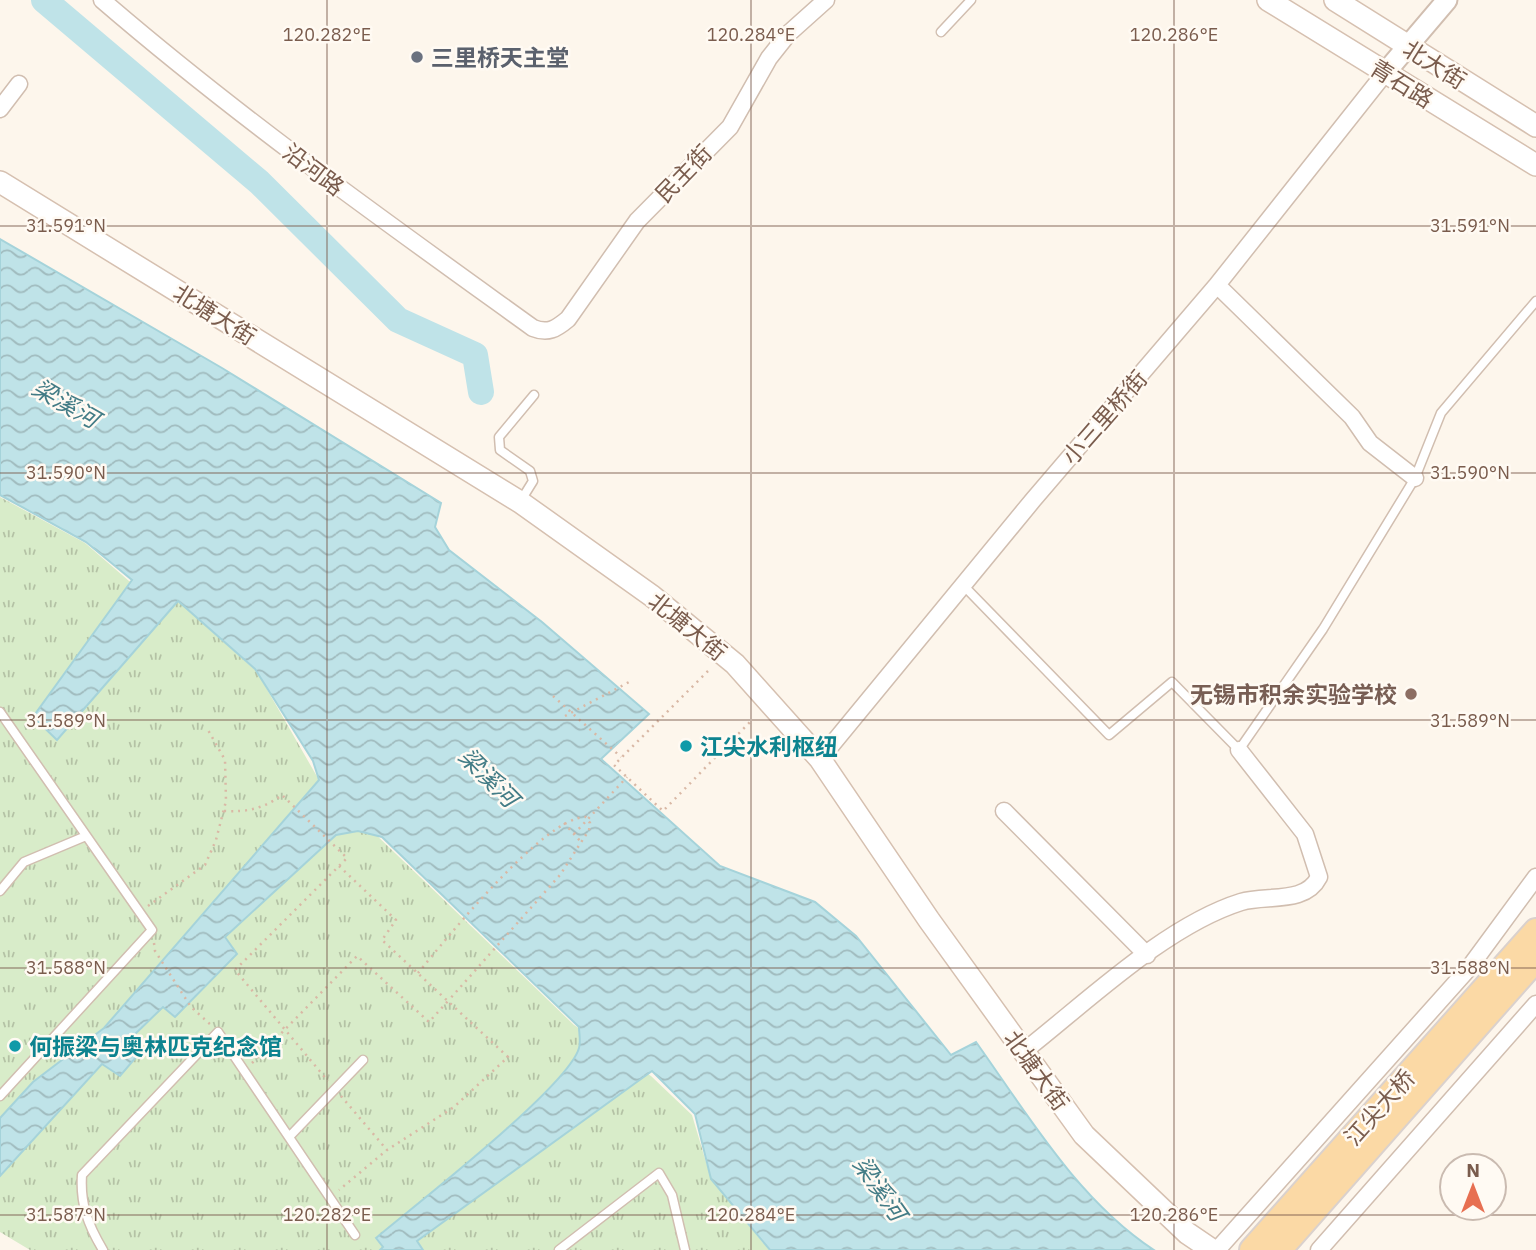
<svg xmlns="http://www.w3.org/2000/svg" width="1536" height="1250" viewBox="0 0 1536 1250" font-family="'IBM Plex Sans','Noto Sans SC',sans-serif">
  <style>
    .park { fill: url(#park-tufts) }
    .water { fill: url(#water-waves); stroke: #a5d3da; stroke-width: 2 }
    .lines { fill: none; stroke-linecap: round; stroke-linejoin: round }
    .river { stroke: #bfe3e8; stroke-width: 26 }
    .service-casing { stroke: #d1beb0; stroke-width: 11 }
    .minor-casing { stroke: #d1beb0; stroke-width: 19 }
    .tertiary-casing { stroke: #d1beb0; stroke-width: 23 }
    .secondary-casing { stroke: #d6c0b0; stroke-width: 24 }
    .primary-casing { stroke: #dad1cd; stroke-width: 28 }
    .path { stroke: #d9b8a5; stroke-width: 2.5; stroke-dasharray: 2 5; stroke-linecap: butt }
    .service { stroke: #fff; stroke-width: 8 }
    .minor { stroke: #fff; stroke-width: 16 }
    .tertiary { stroke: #fff; stroke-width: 19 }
    .secondary { stroke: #fff; stroke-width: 21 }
    .primary { stroke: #fbd9a5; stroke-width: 24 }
    .path-bridge { stroke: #d9b8a5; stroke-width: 2.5; stroke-dasharray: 2 5; stroke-linecap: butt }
    .ticks { fill: none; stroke: #7a5c4d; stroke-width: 2; stroke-opacity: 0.45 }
    .worship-dot { fill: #6b7280; stroke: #fffaf3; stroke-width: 2.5 }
    .education-dot { fill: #8d6e63; stroke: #fffaf3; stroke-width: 2.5 }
    .culture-dot { fill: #0f9aa8; stroke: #fffaf3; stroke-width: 2.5 }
    .labels { text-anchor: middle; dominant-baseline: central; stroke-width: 5; stroke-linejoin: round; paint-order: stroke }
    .worship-label { font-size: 23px; font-weight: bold; fill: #5b616d; stroke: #fffaf3; text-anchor: start }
    .street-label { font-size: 23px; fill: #7a5c4d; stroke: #fffaf3 }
    .education-label { font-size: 23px; font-weight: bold; fill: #785e54; stroke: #fffaf3; text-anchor: end }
    .culture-label { font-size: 23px; font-weight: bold; fill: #0d838f; stroke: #fffaf3; text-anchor: start }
    .water-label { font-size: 24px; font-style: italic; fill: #437c86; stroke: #fffaf3 }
    .ticks-label { font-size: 18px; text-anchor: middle; fill: #7a5c4d; stroke: #fffaf3; stroke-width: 5; stroke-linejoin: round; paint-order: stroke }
  </style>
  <defs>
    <pattern id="park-tufts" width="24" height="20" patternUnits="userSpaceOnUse" patternTransform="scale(1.75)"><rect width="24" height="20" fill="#d8ecc9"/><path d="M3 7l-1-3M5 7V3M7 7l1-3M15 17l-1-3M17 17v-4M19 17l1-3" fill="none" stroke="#b4c2a5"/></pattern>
    <pattern id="water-waves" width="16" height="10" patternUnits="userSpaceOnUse" patternTransform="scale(1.75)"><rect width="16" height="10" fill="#bfe3e8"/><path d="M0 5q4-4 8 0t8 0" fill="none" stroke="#a0bbbe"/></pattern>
  </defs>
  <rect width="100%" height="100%" fill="#fdf6ec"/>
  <!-- park -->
  <path class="park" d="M 0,497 L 85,543 L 129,581 L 178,601 L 257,672 L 319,780 L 574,1025 L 651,1076 L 692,1115 L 711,1179 L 769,1250 L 30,1250 L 0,1232 Z"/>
  <!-- water -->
  <path class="water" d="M 0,239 L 222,368 L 441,503 L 435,527 L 449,550 L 542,622 L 649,714 L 601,759 L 720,866 L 815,902 L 856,936 L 951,1055 L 976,1042 C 1028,1115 1078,1200 1154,1250 L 770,1250 L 711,1179 L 695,1114 L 652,1071 L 417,1241 L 423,1250 L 380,1250 L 383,1247 L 376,1238 C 414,1206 568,1087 579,1048 C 581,1042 579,1033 579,1027 L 382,837 L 358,831 L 336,835 L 225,937 L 237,954 L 175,1017 L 163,1007 L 131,1038 L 143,1049 L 120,1076 L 102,1064 L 0,1176 L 0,1118 L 33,1082 L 104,1028 L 319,780 L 313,761 L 255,669 L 178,601 L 57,740 L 33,717 L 132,580 L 86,542 L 0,495 Z"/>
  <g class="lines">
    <!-- river -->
    <path class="river" d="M 44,0 L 259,182 L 398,320 L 475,355 L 481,392"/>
    <!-- service casing -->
    <g class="service-casing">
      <path id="service" d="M 941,32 L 971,0
        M 520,502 L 533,481 L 530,471 L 500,450 L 499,437 L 534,395
        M 963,585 L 1109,735 L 1172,682 L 1239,750 L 1323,629 L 1415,478 L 1441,413 L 1536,301
        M 0,712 L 152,930 L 0,1096
        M 0,891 L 24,862 L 86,836
        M 289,1137 L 363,1060
        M 103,1250 C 88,1225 80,1204 82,1175 L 218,1032 L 355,1235
        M 559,1250 L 659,1173 L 672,1195 L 685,1250"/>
    </g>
    <!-- minor casing -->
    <g class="minor-casing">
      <path id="minor" d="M 102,0 C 239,118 386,222 533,328 C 548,334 556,329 568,319 L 637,221 L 730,127 L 769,58 L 788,34 L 826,0
        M 0,109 L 19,84
        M 1217,285 L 1352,417 L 1370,443 L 1415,478
        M 820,759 L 1033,500 L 1217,285 L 1385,73
        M 1004,811 L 1147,955
        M 1023,1052 C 1087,1002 1165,926 1241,902 C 1266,894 1305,905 1319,877 L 1305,834 L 1239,750
        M 1217,1250 L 1469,968 L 1536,877
        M 1319,1250 L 1536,1004"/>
    </g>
    <!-- tertiary casing -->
    <g class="tertiary-casing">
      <path id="tertiary" d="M 1385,73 L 1447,0"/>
    </g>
    <!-- secondary casing -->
    <g class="secondary-casing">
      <path id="secondary" d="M 1268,0 L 1536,165
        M 1335,0 L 1536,126
        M 0,182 L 520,502 L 652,596 L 735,664 L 820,759 L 929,920 L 1084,1135 L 1187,1233 L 1212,1250"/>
    </g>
    <!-- primary casing -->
    <g class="primary-casing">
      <path id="primary" d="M 1252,1250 L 1536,931
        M 1279,1250 L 1536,959"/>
    </g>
    <!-- path -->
    <path class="path" d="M 708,671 L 614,765 L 663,811 L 752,720
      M 553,696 L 621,757
      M 565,716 L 631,681
      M 224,811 C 247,812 263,809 282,795 L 347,858 L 235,970 L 328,1081
      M 564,823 L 582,843
      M 574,834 L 627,777
      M 339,866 L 396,920 L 382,940 L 508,1057 L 454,1107 L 387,1150 L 339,1190
      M 148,906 L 205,865 L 216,840 L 226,801 L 225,760 L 208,730
      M 154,943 L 155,951 L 191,1007 L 211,1025
      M 252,1063 L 357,956 L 429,1022 L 448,1001
      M 341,1096 L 387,1150"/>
    <!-- service -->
    <use href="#service" class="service"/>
    <!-- minor -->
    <use href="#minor" class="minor"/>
    <!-- tertiary -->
    <use href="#tertiary" class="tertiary"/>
    <!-- secondary -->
    <use href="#secondary" class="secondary"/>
    <!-- primary -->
    <use href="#primary" class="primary"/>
    <!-- path-bridge -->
    <path class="path-bridge" d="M 418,973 C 446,939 545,816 586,817 L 590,823 L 589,830 L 560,875 L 448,1001"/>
  </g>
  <!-- ticks -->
  <path class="ticks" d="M 327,0 L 327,1250M 751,0 L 751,1250M 1174,0 L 1174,1250M 0,226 L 1536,226M 0,473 L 1536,473M 0,720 L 1536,720M 0,968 L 1536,968M 0,1215 L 1536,1215"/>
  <!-- markers -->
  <circle class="worship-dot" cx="417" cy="57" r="7"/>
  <circle class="education-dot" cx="1411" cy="694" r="7"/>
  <g class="culture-dot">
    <circle cx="686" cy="746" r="7"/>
    <circle cx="15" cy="1046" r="7"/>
  </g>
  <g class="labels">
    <!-- worship labels -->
    <g class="worship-label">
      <text x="431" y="57">三里桥天主堂</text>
    </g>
    <!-- street labels -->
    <g class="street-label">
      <text transform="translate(1435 64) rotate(32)">北大街</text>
      <text transform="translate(1402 83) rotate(32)">青石路</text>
      <text transform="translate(314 169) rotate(37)">沿河路</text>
      <text transform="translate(683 173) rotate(-46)">民主街</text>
      <text transform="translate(215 314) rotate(32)">北塘大街</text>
      <text transform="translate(1104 417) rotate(-49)">小三里桥街</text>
      <text transform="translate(688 626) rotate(39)">北塘大街</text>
      <text transform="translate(1037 1070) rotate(54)">北塘大街</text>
      <text transform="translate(1379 1107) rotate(-48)">江尖大桥</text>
    </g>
    <!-- education labels -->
    <g class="education-label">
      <text x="1397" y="694">无锡市积余实验学校</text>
    </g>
    <!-- culture labels -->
    <g class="culture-label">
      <text x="700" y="746">江尖水利枢纽</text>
      <text x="29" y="1046">何振梁与奥林匹克纪念馆</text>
    </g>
    <!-- water labels -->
    <g class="water-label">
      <text transform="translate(66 403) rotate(30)">梁溪河</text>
      <text transform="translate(489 777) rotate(45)">梁溪河</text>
      <text transform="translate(880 1188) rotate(55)">梁溪河</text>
    </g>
  </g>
  <g class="ticks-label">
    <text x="327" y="41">120.282°E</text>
    <text x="751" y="41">120.284°E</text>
    <text x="1174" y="41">120.286°E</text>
    <text x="66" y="232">31.591°N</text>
    <text x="1470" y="232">31.591°N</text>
    <text x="66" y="479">31.590°N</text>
    <text x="1470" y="479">31.590°N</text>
    <text x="66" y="727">31.589°N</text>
    <text x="1470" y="727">31.589°N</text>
    <text x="66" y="974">31.588°N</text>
    <text x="1470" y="974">31.588°N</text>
    <text x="327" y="1221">120.282°E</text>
    <text x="751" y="1221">120.284°E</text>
    <text x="1174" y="1221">120.286°E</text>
    <text x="66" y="1221">31.587°N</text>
  </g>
  <!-- north arrow -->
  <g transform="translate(1473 1187)"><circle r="33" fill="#fffaf3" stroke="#cabbb1" stroke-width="2"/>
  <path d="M0-5L12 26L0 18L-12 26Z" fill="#e76f51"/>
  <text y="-10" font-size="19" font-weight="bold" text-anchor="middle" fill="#7a5c4d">N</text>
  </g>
</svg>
